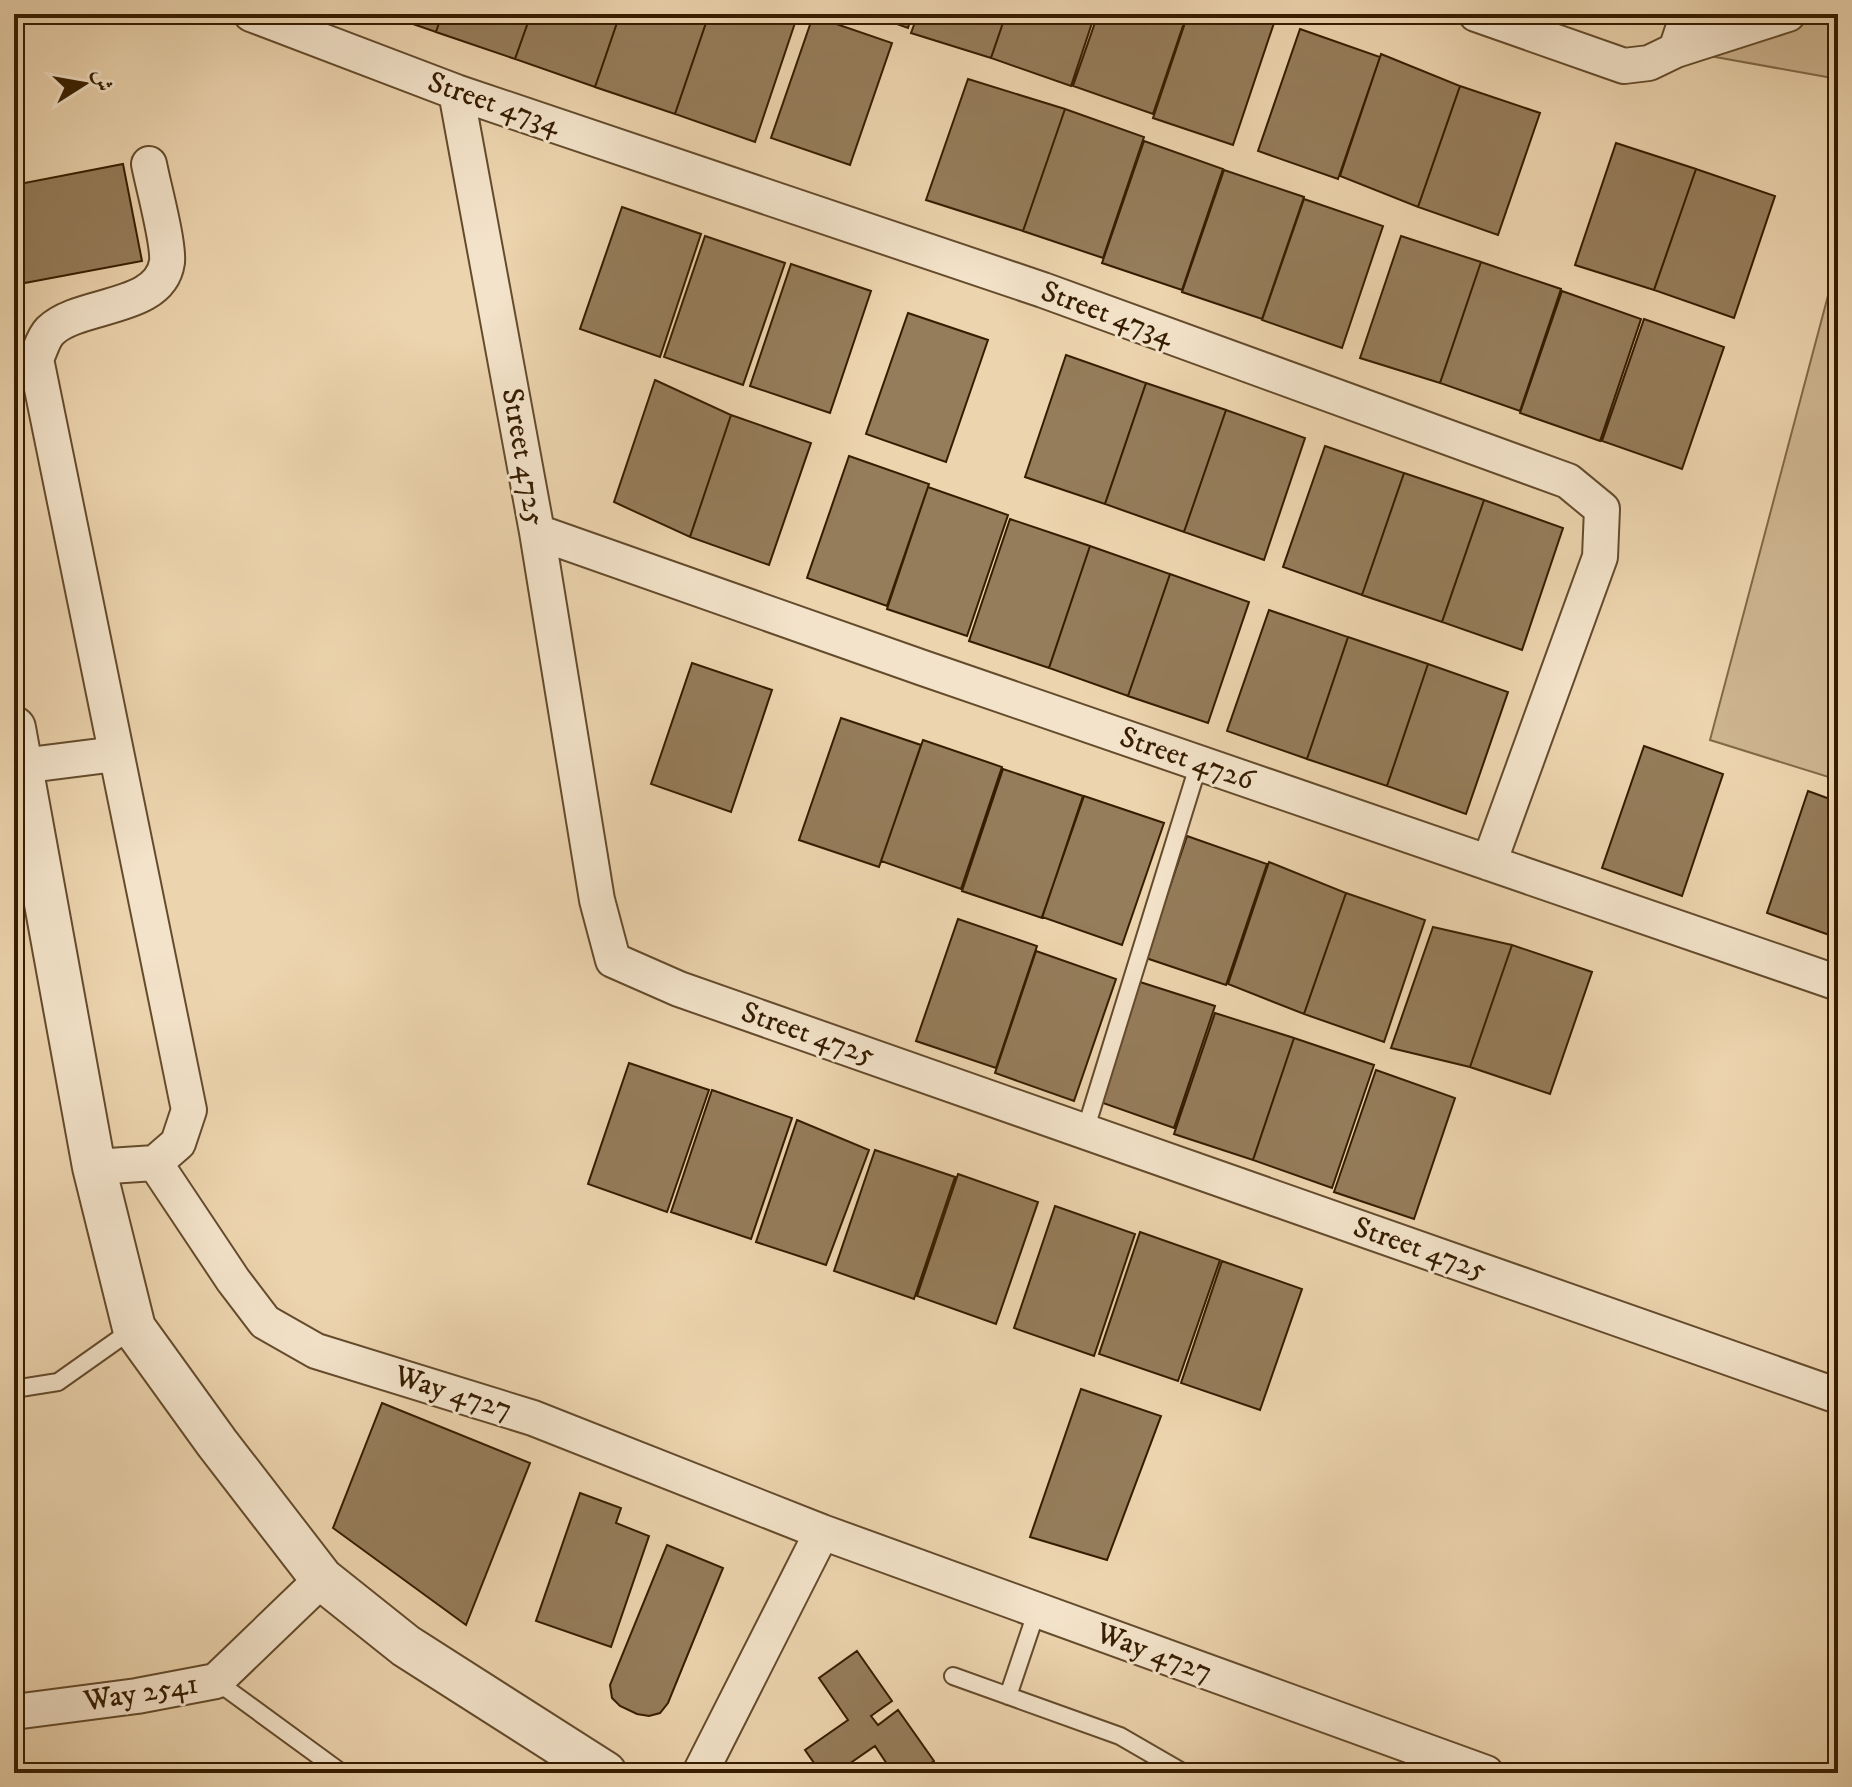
<svg xmlns="http://www.w3.org/2000/svg" width="1852" height="1787" viewBox="0 0 1852 1787" font-family="'IM FELL DW Pica',Amiri,serif">
  <style>
    .green { fill: #cdb590; stroke: #826948; stroke-width: 2 }
    .building { fill: #957c5a; stroke: #361d00; stroke-width: 2 }
    .lines { fill: none; stroke-linecap: round; stroke-linejoin: round }
    .service-casing { stroke: #644b2c; stroke-width: 20 }
    .minor-casing { stroke: #644b2c; stroke-width: 38 }
    .tertiary-casing { stroke: #644b2c; stroke-width: 46 }
    .service { stroke: #f3e3ca; stroke-width: 16 }
    .minor { stroke: #f3e3ca; stroke-width: 34 }
    .tertiary { stroke: #f3e3ca; stroke-width: 42 }
    .labels { text-anchor: middle; dominant-baseline: central; stroke-width: 6; stroke-linejoin: round; paint-order: stroke }
    .street-label { font-size: 30px; fill: #361d00; stroke: #f3e3ca }
  </style>
  <rect width="100%" height="100%" fill="#ecd4ae"/>
  <filter id="stains"><feTurbulence type="fractalNoise" baseFrequency=".0025" numOctaves="4"/><feColorMatrix values="0 0 0 0 .2 0 0 0 0 .09 0 0 0 0 .02 0 0 0 .5 -.17"/></filter>
  <radialGradient id="worn" r=".72"><stop offset=".6" stop-color="#630" stop-opacity="0"/><stop offset="1" stop-color="#630" stop-opacity=".3"/></radialGradient>
  <!-- green -->
  <path class="green" d="M 1688,14 L 1838,14 L 1838,79 L 1676,50 Z
    M 1838,258 L 1838,780 L 1710,740 Z"/>
  <!-- building -->
  <path class="building" d="M 384,14 L 442,14 L 436,32 Z
    M 442,14 L 531,14 L 515,59 L 436,32 Z
    M 531,14 L 620,14 L 595,87 L 515,59 Z
    M 620,14 L 709,14 L 675,114 L 595,87 Z
    M 709,14 L 778,14 L 796,20 L 755,142 L 675,114 Z
    M 869,14 L 912,14 L 908,28 Z
    M 918,14 L 1006,14 L 991,58 L 911,33 Z
    M 1006,14 L 1095,14 L 1071,86 L 991,58 Z
    M 1098,14 L 1187,14 L 1153,114 L 1073,86 Z
    M 1188,14 L 1248,14 L 1274,23 L 1233,145 L 1153,118 Z
    M 813,16 L 892,43 L 850,165 L 771,138 Z
    M 1300,29 L 1380,57 L 1338,179 L 1258,151 Z
    M 1381,54 L 1460,86 L 1418,207 L 1340,176 Z
    M 968,79 L 1065,109 L 1023,231 L 926,200 Z
    M 1460,86 L 1540,113 L 1498,235 L 1418,207 Z
    M 1065,109 L 1144,137 L 1103,258 L 1023,231 Z
    M 1144,141 L 1223,169 L 1182,290 L 1102,263 Z
    M 1616,143 L 1696,169 L 1654,290 L 1575,265 Z
    M 123,164 L 142,261 L 14,285 L 14,185 Z
    M 1696,169 L 1775,196 L 1734,318 L 1654,290 Z
    M 1224,170 L 1304,197 L 1262,319 L 1182,292 Z
    M 1304,199 L 1383,226 L 1342,348 L 1262,320 Z
    M 622,207 L 701,234 L 660,357 L 580,329 Z
    M 705,236 L 785,263 L 743,385 L 664,357 Z
    M 1401,236 L 1481,262 L 1440,383 L 1360,358 Z
    M 1481,262 L 1561,289 L 1520,411 L 1440,383 Z
    M 791,264 L 871,291 L 830,413 L 750,386 Z
    M 1562,291 L 1641,319 L 1600,441 L 1520,413 Z
    M 908,313 L 988,340 L 946,462 L 866,434 Z
    M 1644,319 L 1724,347 L 1682,469 L 1602,441 Z
    M 1066,355 L 1146,383 L 1105,504 L 1025,477 Z
    M 655,380 L 731,415 L 690,537 L 614,502 Z
    M 1146,383 L 1226,410 L 1184,532 L 1105,504 Z
    M 1226,410 L 1305,438 L 1264,560 L 1184,532 Z
    M 731,415 L 811,443 L 769,565 L 690,537 Z
    M 1325,446 L 1404,473 L 1362,595 L 1283,567 Z
    M 849,456 L 929,484 L 887,606 L 807,578 Z
    M 1404,473 L 1484,500 L 1442,622 L 1362,595 Z
    M 928,487 L 1008,515 L 967,636 L 887,609 Z
    M 1484,500 L 1563,528 L 1522,650 L 1442,622 Z
    M 1010,519 L 1090,546 L 1049,668 L 969,641 Z
    M 1090,546 L 1170,574 L 1128,696 L 1049,668 Z
    M 1170,574 L 1249,602 L 1208,723 L 1128,696 Z
    M 1269,610 L 1348,637 L 1307,759 L 1227,731 Z
    M 1348,637 L 1428,664 L 1387,786 L 1307,759 Z
    M 692,663 L 772,690 L 731,812 L 651,784 Z
    M 1428,664 L 1508,692 L 1466,814 L 1387,786 Z
    M 841,718 L 921,745 L 879,867 L 799,840 Z
    M 923,740 L 1002,767 L 961,889 L 881,861 Z
    M 1644,746 L 1723,774 L 1682,896 L 1602,868 Z
    M 1003,769 L 1083,796 L 1042,918 L 962,891 Z
    M 1808,791 L 1838,802 L 1838,938 L 1767,913 Z
    M 1084,796 L 1164,823 L 1122,945 L 1042,917 Z
    M 1187,836 L 1267,864 L 1226,985 L 1146,958 Z
    M 1269,862 L 1346,893 L 1304,1014 L 1228,984 Z
    M 1346,893 L 1425,920 L 1384,1042 L 1304,1014 Z
    M 958,919 L 1037,946 L 996,1068 L 916,1041 Z
    M 1433,927 L 1512,945 L 1470,1067 L 1391,1048 Z
    M 1512,945 L 1592,972 L 1550,1094 L 1470,1067 Z
    M 1036,951 L 1116,979 L 1074,1101 L 995,1073 Z
    M 1140,982 L 1215,1006 L 1174,1128 L 1100,1102 Z
    M 1215,1013 L 1294,1038 L 1253,1160 L 1174,1134 Z
    M 1294,1038 L 1374,1065 L 1332,1188 L 1253,1160 Z
    M 629,1063 L 709,1090 L 667,1212 L 588,1184 Z
    M 1376,1070 L 1455,1098 L 1414,1219 L 1334,1192 Z
    M 712,1090 L 792,1118 L 751,1239 L 671,1212 Z
    M 797,1120 L 869,1150 L 826,1265 L 756,1242 Z
    M 875,1150 L 955,1177 L 914,1299 L 834,1271 Z
    M 958,1174 L 1038,1202 L 996,1324 L 917,1296 Z
    M 1055,1206 L 1135,1234 L 1094,1356 L 1014,1328 Z
    M 1140,1232 L 1220,1260 L 1178,1381 L 1099,1354 Z
    M 1222,1261 L 1302,1289 L 1260,1410 L 1181,1383 Z
    M 1081,1389 L 1161,1416 L 1107,1560 L 1030,1537 Z
    M 382,1403 L 530,1463 L 466,1625 L 333,1528 Z
    M 580,1493 L 621,1508 L 616,1523 L 649,1536 L 611,1647 L 536,1621 Z
    M 667,1545 L 723,1568 L 668,1703 L 660,1713 L 649,1716 L 637,1714 L 620,1706 L 612,1698 L 610,1685 Z
    M 857,1651 L 892,1701 L 871,1716 L 878,1725 L 898,1710 L 934,1761 L 916,1773 L 893,1773 L 875,1746 L 836,1773 L 821,1773 L 805,1750 L 848,1720 L 819,1678 Z"/>
  <g class="lines">
    <!-- service casing -->
    <g class="service-casing">
      <path id="service" d="M 1085,1131 L 1199,763
        M 14,1389 L 58,1382 L 133,1329
        M 953,1676 L 1120,1736 L 1184,1773
        M 216,1681 L 342,1773
        M 1008,1696 L 1037,1610"/>
    </g>
    <!-- minor casing -->
    <g class="minor-casing">
      <path id="minor" d="M 251,14 L 456,92 L 1043,290 L 1568,481 L 1602,509 L 1600,557 L 1489,863
        M 1476,14 L 1624,66 L 1649,63 L 1676,50 L 1788,14
        M 1676,50 L 1688,14
        M 456,92 L 537,532 L 597,900 L 613,960 L 679,989 L 1838,1396
        M 537,532 L 923,668 L 1838,983
        M 21,766 L 116,754
        M 155,1163 L 233,1280 L 265,1322 L 316,1351 L 533,1418 L 822,1532 L 1486,1773
        M 94,1167 L 155,1163 L 178,1143 L 189,1110 L 36,359 C 40,351 43,338 50,331 C 80,302 160,311 167,262 C 169,243 153,185 149,164
        M 14,1712 L 137,1696 L 216,1681 L 322,1579
        M 700,1773 L 822,1532"/>
    </g>
    <!-- tertiary casing -->
    <g class="tertiary-casing">
      <path id="tertiary" d="M 14,728 L 94,1167 L 134,1328 L 217,1443 L 322,1579 L 406,1646 L 605,1773"/>
    </g>
    <!-- service -->
    <use href="#service" class="service"/>
    <!-- minor -->
    <use href="#minor" class="minor"/>
    <!-- tertiary -->
    <use href="#tertiary" class="tertiary"/>
  </g>
  <g class="labels">
    <!-- street labels -->
    <g class="street-label">
      <text transform="translate(494 104) rotate(19)">Street 4734</text>
      <text transform="translate(1107 314) rotate(20)">Street 4734</text>
      <text transform="translate(523 457) rotate(80)">Street 4725</text>
      <text transform="translate(1187 759) rotate(19)">Street 4726</text>
      <text transform="translate(808 1034) rotate(19)">Street 4725</text>
      <text transform="translate(1420 1249) rotate(19)">Street 4725</text>
      <text transform="translate(453 1393) rotate(17)">Way 4727</text>
      <text transform="translate(1154 1653) rotate(20)">Way 4727</text>
      <text transform="translate(141 1693) rotate(-9)">Way 2541</text>
    </g>
  </g>
  <!-- margin -->
  <rect width="1852" height="1787" fill="none" stroke="#ecd4ae" stroke-width="48"/>
  <rect x="16" y="16" width="1820" height="1755" fill="none" stroke="#361d00" stroke-width="4"/>
  <rect x="24" y="24" width="1804" height="1739" fill="none" stroke="#361d00" stroke-width="2"/>
  <!-- north arrow -->
  <g transform="translate(84 84) rotate(79)" stroke="#f3e3ca" stroke-width="6" paint-order="stroke">
  <path d="M0-6L14 30L0 20L-14 30Z" fill="#361d00"/>
  <text y="-12" font-size="22" font-weight="bold" text-anchor="middle" fill="#361d00">ش</text>
  </g>
  <rect width="100%" height="100%" filter="url(#stains)"/>
  <rect width="100%" height="100%" fill="url(#worn)"/>
</svg>
